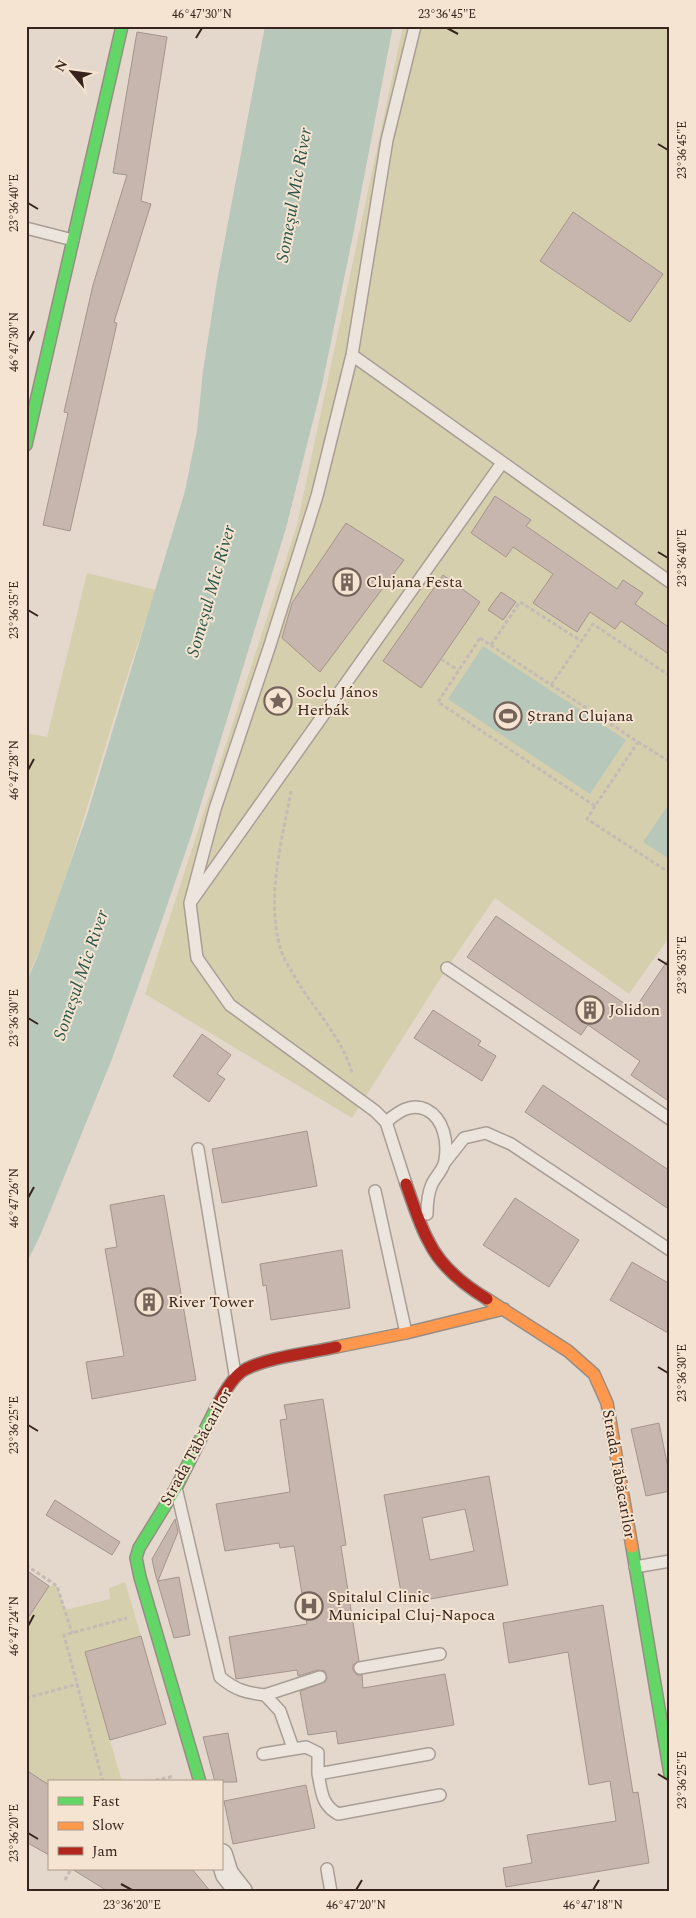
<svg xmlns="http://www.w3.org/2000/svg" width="696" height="1918" viewBox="0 0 696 1918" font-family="Spectral,serif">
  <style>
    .green { fill: #d6cfae }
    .water { fill: #b7c7ba }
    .building { fill: #c7b6ad; stroke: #a4948b; fill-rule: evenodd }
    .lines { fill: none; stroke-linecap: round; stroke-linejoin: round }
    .lane-casing { stroke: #a99e95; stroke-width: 14 }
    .street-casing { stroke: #a99e95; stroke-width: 25 }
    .fast-casing { stroke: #988d85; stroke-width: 14 }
    .slow-casing { stroke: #988d85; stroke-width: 14 }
    .jam-casing { stroke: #988d85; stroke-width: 14 }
    .path { stroke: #c4bbb4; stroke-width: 3; stroke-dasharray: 4 2.5; stroke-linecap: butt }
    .lane { stroke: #ece5dd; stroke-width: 11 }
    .street { stroke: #ece5dd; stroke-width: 22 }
    .fast { stroke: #63d668; stroke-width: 11 }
    .slow { stroke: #ff974d; stroke-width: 11 }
    .jam { stroke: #b3261e; stroke-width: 11 }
    .ticks { fill: none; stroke: #37251d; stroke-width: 2 }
    .labels { text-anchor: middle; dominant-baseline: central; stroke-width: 4; stroke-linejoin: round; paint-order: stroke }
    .poi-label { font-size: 16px; fill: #37251d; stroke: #f5e4d1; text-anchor: start }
    .street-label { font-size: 16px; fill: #37251d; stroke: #f5e4d1 }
    .water-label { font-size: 18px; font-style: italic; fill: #2c564c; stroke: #f5e4d1 }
    .neatline { fill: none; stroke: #37251d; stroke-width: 2 }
    .ticks-label { font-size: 12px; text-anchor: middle; fill: #37251d }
  </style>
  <rect width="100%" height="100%" fill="#e4d8cc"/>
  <!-- green -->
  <path class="green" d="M 403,26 L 670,26 L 670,936 L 629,994 L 495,898 L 447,968 L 352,1118 L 145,994 L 297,525 Z
    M 87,573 L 156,590 C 143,628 130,667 118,705 C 89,799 64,893 26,983 L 26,733 L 47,737 Z
    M 125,1582 L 141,1636 L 85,1652 L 122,1782 L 49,1782 L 49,1785 L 26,1771 L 26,1621 L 49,1586 L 57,1586 L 65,1610 L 110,1599 L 109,1588 Z"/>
  <!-- water -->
  <path class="water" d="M 265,26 L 393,26 L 352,240 L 322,385 L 286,528 L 191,836 L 161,923 L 112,1059 L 40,1236 L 26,1264 L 26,983 L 37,958 L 87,815 L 185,491 L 197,431 L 203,371 L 217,281 Z
    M 483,646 L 626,740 L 590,794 L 448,699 Z
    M 670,802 L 670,856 L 668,858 L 643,842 Z"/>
  <!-- building -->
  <path class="building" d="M 137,32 L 167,37 L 141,201 L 151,204 L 114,322 L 117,323 L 70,531 L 43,525 L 68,413 L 64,412 L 93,285 L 127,175 L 113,173 Z
    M 573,212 L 663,274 L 630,322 L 540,261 Z
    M 495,496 L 531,520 L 526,526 L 617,589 L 623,580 L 643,593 L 635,604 L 670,628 L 670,655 L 621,621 L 615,629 L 590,612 L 577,632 L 533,603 L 553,574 L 513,547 L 506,557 L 471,533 Z
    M 346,523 L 404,560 L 320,672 L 282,638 L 292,603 Z
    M 443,575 L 480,602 L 421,688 L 383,661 Z
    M 501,592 L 516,602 L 503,620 L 488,610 Z
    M 496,916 L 634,1010 L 670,957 L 670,1102 L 631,1075 L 640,1061 L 588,1025 L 581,1035 L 467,957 Z
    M 433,1010 L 481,1041 L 478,1045 L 496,1056 L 482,1081 L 414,1038 Z
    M 202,1034 L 231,1055 L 217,1074 L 225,1079 L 209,1102 L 173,1076 Z
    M 543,1085 L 670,1171 L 670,1210 L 525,1112 Z
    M 307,1131 L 317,1186 L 222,1203 L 212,1149 Z
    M 164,1195 L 196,1380 L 92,1399 L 86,1362 L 124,1356 L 105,1249 L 117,1247 L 110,1205 Z
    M 515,1198 L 579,1240 L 549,1287 L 483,1245 Z
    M 342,1250 L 350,1308 L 271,1320 L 266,1285 L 263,1286 L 260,1264 Z
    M 632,1262 L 670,1284 L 670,1334 L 610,1300 Z
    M 323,1399 L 346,1545 L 341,1546 L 359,1661 L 353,1665 L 353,1670 L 357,1675 L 362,1675 L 363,1688 L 445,1674 L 454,1725 L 338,1744 L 336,1731 L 308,1735 L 300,1691 L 325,1682 L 327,1678 L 325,1671 L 318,1670 L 298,1676 L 297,1670 L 236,1679 L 229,1637 L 307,1624 L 294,1546 L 280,1548 L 279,1543 L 225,1551 L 216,1504 L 290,1492 L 280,1420 L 287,1419 L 284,1405 Z
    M 659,1423 L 670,1478 L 670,1491 L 646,1496 L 631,1429 Z
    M 489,1476 L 508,1585 L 403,1604 L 384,1495 ZM 465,1509 L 474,1551 L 430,1560 L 422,1518 Z
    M 55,1500 L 120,1542 L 112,1555 L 46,1515 Z
    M 175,1519 L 178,1532 L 158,1581 L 179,1577 L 190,1635 L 174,1638 L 155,1573 L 152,1559 Z
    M 26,1570 L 49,1586 L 26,1621 Z
    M 603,1605 L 633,1793 L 638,1792 L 649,1863 L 506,1887 L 503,1868 L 532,1863 L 527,1835 L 616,1821 L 610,1781 L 589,1785 L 568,1652 L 509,1663 L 503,1623 Z
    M 141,1636 L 166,1724 L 110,1740 L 85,1652 Z
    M 228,1733 L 237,1782 L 215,1782 L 203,1737 Z
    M 26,1770 L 49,1785 L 49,1855 L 26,1842 Z
    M 306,1785 L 315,1828 L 233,1844 L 224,1801 Z
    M 72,1869 L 192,1869 L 211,1892 L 109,1892 Z"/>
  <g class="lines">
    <!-- lane casing -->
    <g class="lane-casing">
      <path id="lane" d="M 26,228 L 73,240
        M 352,355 L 670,582
        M 190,903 L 215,809 L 270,645 L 317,496 L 352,355 L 387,140 L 415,26
        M 447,968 L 670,1119
        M 386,1122 L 375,1111 L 230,1005 L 197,958 L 190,903 L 502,463
        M 198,1149 L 235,1374
        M 445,1162 L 464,1138 L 486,1133 L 511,1144 L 670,1250
        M 406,1184 L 386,1122 C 398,1112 411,1102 427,1110 C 444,1119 448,1142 445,1160 C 444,1169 436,1176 432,1184 C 428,1193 427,1204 427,1214
        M 375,1191 L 406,1333
        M 177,1492 L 220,1677 C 235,1690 247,1693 265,1695 L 280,1711 L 293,1748
        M 635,1567 L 670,1561
        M 360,1668 L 440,1654
        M 265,1695 L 320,1677
        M 263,1754 L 306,1747 L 318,1753 L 318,1774 L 429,1754
        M 318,1774 C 322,1792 321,1804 338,1814 L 440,1795
        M 327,1869 L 331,1892"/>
    </g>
    <!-- street casing -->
    <g class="street-casing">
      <path id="street" d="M 221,1855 L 227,1874 L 241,1892"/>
    </g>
    <!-- fast casing -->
    <g class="fast-casing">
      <path id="fast" d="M 26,445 L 122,26
        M 632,1547 L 670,1774
        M 200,1782 L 140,1577 L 136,1558 L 139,1548 L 176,1488 L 216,1408"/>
    </g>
    <!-- slow casing -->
    <g class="slow-casing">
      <path id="slow" d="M 487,1299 L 568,1351 L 594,1374 L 607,1403 L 632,1547
        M 336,1347 L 406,1333 L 504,1309"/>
    </g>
    <!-- jam casing -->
    <g class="jam-casing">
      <path id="jam" d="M 406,1184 C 413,1203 419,1224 429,1242 C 441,1267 464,1285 487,1299
        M 216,1408 C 222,1396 233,1375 246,1369 C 269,1357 310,1353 336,1347"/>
    </g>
    <!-- path -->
    <path class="path" d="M 480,638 L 638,742 L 595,806 L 438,702 Z
      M 491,645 L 520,602 L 581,641
      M 441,659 L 458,670
      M 551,685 L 593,624 L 670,676
      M 638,742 L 670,762
      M 291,791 C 282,841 266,897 280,947 C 283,959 293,973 299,984 C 317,1012 344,1042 352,1073
      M 595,806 L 587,819 L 670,873
      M 26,1565 L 57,1586 L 72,1633
      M 26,1698 L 78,1684
      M 103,1782 L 64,1635 L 127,1618
      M 149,1782 L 174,1776
      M 65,1880 L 71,1869"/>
    <!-- lane -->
    <use href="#lane" class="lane"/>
    <!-- street -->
    <use href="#street" class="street"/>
    <!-- fast -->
    <use href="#fast" class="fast"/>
    <!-- slow -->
    <use href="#slow" class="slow"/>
    <!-- jam -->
    <use href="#jam" class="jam"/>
  </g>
  <!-- ticks -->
  <path class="ticks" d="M 447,28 L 458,34M 196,38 L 202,28M 658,144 L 668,150M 28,203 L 38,209M 28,342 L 34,331M 658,552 L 668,558M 28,610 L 38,616M 28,770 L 34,759M 658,959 L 668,965M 28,1018 L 38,1024M 28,1198 L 34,1187M 658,1367 L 668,1373M 28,1425 L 38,1431M 28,1626 L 34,1615M 658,1774 L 668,1780M 28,1833 L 38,1839M 121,1884 L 132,1890M 356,1890 L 362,1880M 593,1890 L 599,1880"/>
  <!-- icons -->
  <defs>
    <g id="building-ring" transform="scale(1.4375)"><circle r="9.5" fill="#f5e4d1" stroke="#74645a" stroke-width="1.5"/><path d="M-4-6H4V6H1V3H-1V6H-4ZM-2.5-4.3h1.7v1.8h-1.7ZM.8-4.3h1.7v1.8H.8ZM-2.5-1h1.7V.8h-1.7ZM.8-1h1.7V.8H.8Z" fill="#74645a"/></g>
    <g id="sight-ring" transform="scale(1.4375)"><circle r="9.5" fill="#f5e4d1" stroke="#74645a" stroke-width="1.5"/><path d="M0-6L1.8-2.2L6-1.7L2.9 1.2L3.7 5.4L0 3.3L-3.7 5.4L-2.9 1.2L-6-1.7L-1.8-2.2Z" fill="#74645a"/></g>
    <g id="stadium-ring" transform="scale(1.4375)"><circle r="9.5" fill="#f5e4d1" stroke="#74645a" stroke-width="1.5"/><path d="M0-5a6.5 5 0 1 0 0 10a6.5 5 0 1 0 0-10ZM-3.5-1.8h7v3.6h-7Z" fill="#74645a"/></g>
    <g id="hospital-ring" transform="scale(1.4375)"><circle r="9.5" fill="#f5e4d1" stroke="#74645a" stroke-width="1.5"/><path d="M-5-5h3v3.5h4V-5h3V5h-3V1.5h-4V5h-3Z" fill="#74645a"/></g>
  </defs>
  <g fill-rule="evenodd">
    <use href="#building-ring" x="347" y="582"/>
    <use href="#sight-ring" x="278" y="701"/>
    <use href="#stadium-ring" x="508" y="716"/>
    <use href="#building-ring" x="590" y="1010"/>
    <use href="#building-ring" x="149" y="1302"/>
    <use href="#hospital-ring" x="309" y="1606"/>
  </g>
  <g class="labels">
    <!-- poi labels -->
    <g class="poi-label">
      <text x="366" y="582">Clujana Festa</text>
      <text x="297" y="692">Soclu János<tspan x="297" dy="18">Herbák</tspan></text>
      <text x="527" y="716">Ștrand Clujana</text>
      <text x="609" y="1010">Jolidon</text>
      <text x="168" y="1302">River Tower</text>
      <text x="328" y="1597">Spitalul Clinic<tspan x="328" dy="18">Municipal Cluj-Napoca</tspan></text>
    </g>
    <!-- street labels -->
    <g class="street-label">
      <text transform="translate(196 1447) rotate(-61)">Strada Tăbăcarilor</text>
      <text transform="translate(619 1474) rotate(80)">Strada Tăbăcarilor</text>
    </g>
    <!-- water labels -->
    <g class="water-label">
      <text transform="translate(294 195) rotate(-80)">Someşul Mic River</text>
      <text transform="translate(211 591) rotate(-74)">Someşul Mic River</text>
      <text transform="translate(81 975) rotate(-71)">Someşul Mic River</text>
    </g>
  </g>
  <!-- border -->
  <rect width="696" height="1918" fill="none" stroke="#f5e4d1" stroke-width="55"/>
  <!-- legend -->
  <rect x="48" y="1780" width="175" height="90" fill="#f5e4d1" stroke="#a99889"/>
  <rect x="58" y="1797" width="25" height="8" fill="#63d668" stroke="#a99889"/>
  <text x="92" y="1806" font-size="15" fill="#37251d">Fast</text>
  <rect x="58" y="1822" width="25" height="8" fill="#ff974d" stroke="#a99889"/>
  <text x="92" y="1830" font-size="15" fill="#37251d">Slow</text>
  <rect x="58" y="1847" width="25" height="8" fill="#b3261e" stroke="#a99889"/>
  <text x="92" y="1856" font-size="15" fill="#37251d">Jam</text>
  <!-- north arrow -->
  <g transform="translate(72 72) rotate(299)" stroke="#f5e4d1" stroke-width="4" paint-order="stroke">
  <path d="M0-4L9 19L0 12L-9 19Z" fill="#37251d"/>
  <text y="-8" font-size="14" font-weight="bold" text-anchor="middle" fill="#37251d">N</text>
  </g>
  <rect x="28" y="28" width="640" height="1862" class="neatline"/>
  <g class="ticks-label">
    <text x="202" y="18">46°47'30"N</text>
    <text x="447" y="18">23°36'45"E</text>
    <text transform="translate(682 150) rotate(-90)" y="4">23°36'45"E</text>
    <text transform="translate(14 203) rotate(-90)" y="4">23°36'40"E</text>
    <text transform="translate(14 342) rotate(-90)" y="4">46°47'30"N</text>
    <text transform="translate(682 558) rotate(-90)" y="4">23°36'40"E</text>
    <text transform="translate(14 610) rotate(-90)" y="4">23°36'35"E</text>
    <text transform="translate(14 770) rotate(-90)" y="4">46°47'28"N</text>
    <text transform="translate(682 965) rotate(-90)" y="4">23°36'35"E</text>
    <text transform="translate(14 1018) rotate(-90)" y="4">23°36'30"E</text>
    <text transform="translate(14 1198) rotate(-90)" y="4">46°47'26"N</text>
    <text transform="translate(682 1373) rotate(-90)" y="4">23°36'30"E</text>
    <text transform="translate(14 1425) rotate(-90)" y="4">23°36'25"E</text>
    <text transform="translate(14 1626) rotate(-90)" y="4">46°47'24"N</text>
    <text transform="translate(682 1780) rotate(-90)" y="4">23°36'25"E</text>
    <text transform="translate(14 1833) rotate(-90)" y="4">23°36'20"E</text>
    <text x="132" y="1909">23°36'20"E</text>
    <text x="356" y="1909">46°47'20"N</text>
    <text x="593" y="1909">46°47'18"N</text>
  </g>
</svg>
